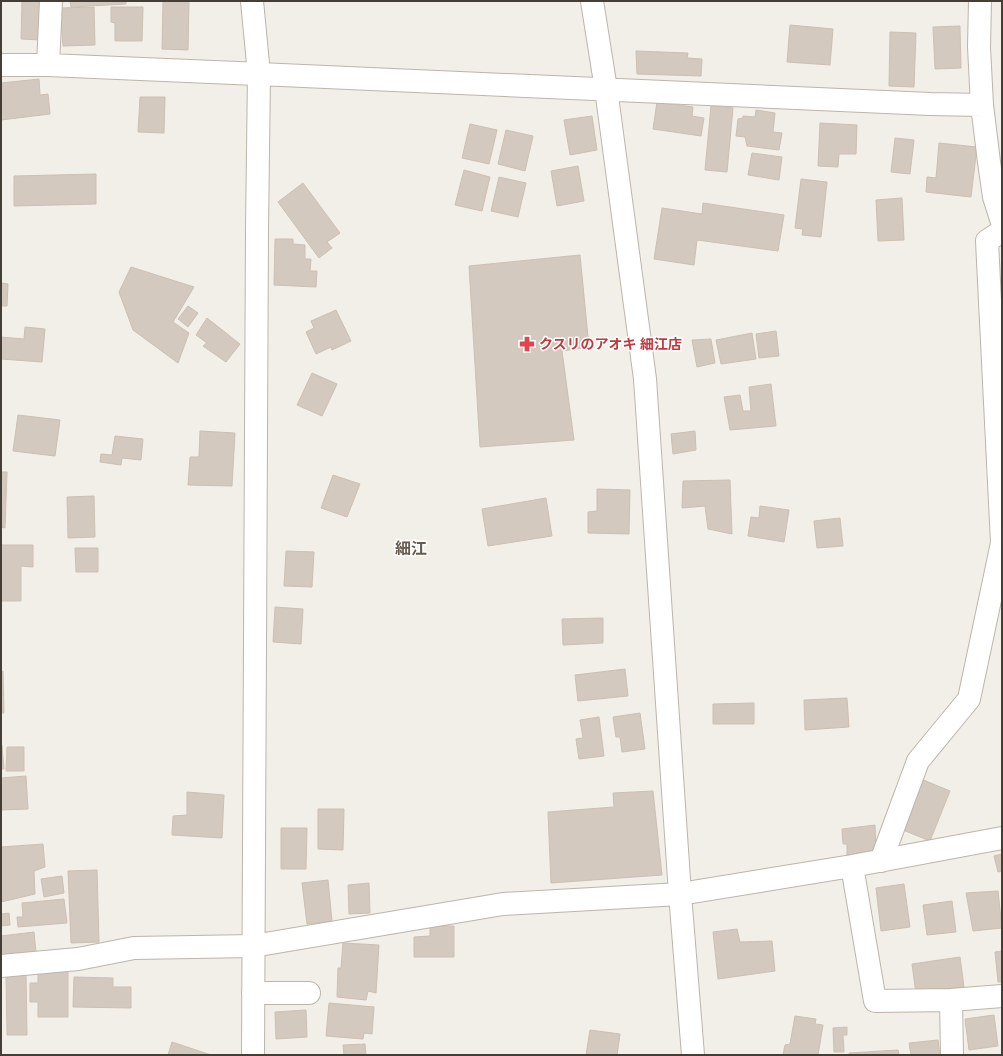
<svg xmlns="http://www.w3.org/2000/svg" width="1003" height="1056" viewBox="0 0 1003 1056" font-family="Karla,'Noto Sans JP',sans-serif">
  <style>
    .building { fill: #d3c9be; stroke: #cdc0b2 }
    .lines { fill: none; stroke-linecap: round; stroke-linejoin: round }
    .minor-casing { stroke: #bdb5ab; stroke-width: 24 }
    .minor { stroke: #fff; stroke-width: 22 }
    .labels { text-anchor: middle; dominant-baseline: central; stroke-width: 3; stroke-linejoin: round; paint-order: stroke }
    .health-label { font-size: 14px; font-weight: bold; fill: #be3a42; stroke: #fff; text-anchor: start }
    .quarter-label { font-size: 16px; font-weight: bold; fill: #675b4f; stroke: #fff }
  </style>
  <rect width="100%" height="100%" fill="#f2eee8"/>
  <!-- building -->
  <path class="building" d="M 22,1 L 43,1 L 41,40 L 21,39 Z
    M 70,1 L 126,1 L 126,4 L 71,7 Z
    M 163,1 L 189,1 L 188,50 L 162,49 Z
    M 94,7 L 95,45 L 63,46 L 60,8 Z
    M 111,7 L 143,7 L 142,41 L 115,41 L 115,23 L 111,22 Z
    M 790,25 L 833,29 L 830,65 L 787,62 Z
    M 960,26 L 961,68 L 935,69 L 933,27 Z
    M 890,32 L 916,33 L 914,87 L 889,86 Z
    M 636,51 L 688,53 L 687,58 L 702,59 L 701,76 L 637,74 Z
    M 39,79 L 40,95 L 48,94 L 50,114 L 1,120 L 1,83 Z
    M 140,97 L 165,97 L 164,133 L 138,132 Z
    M 657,102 L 693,107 L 692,116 L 704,118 L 701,136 L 653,129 Z
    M 711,106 L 733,108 L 727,172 L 705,170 Z
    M 756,110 L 775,113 L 773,132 L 782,133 L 779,150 L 747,146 L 745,137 L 736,136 L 738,119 L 743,118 L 743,116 L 755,117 Z
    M 592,116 L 597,150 L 570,155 L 564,120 Z
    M 820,123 L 857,125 L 856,154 L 839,154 L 838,167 L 818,166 Z
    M 470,124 L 497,130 L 489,164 L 462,158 Z
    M 506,130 L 533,136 L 525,171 L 498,164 Z
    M 895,138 L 914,140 L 910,174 L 891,172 Z
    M 939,143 L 977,147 L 971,197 L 926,192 L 927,177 L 936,178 Z
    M 752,153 L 782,157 L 779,180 L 748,175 Z
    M 578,166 L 584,201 L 557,206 L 551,171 Z
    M 464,170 L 490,177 L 482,211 L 455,205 Z
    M 96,174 L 96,204 L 14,206 L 14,176 Z
    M 499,177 L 526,183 L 518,217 L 491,211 Z
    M 801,179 L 827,182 L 821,237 L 802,235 L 803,229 L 795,228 Z
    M 303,183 L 340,233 L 327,242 L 332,248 L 319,258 L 278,202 Z
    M 902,198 L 904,240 L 878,241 L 876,200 Z
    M 703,203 L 784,215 L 778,251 L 697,240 L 694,265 L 654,259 L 662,208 L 702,214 Z
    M 275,239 L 293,239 L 293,244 L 305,245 L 305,259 L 311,259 L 310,271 L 317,271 L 316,287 L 274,285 Z
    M 580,255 L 589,347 L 562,351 L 574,440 L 480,447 L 469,266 Z
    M 131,267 L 194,287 L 173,322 L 189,333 L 178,363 L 133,330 L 119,292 Z
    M 1,283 L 8,284 L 7,306 L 1,306 Z
    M 188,306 L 198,313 L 188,327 L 178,319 Z
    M 336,310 L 351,341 L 332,350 L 331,347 L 316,354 L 306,332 L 314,328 L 311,321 Z
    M 207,318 L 240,344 L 226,362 L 203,346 L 207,343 L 196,335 Z
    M 25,327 L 45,329 L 42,362 L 1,359 L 1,337 L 24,339 Z
    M 776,331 L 779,356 L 759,358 L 756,334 Z
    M 752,333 L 756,359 L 721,364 L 716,340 Z
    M 711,339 L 715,363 L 697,367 L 692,340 Z
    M 312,373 L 337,384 L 322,416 L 297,405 Z
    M 771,384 L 776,426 L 730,430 L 724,397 L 740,395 L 743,411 L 751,411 L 749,387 Z
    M 18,415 L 60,420 L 55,456 L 13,451 Z
    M 200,431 L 235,433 L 232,486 L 188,485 L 190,457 L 199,457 Z
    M 695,431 L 696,450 L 673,454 L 671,434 Z
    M 115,436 L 143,439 L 141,460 L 122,458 L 121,465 L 100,462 L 101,454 L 112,455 Z
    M 1,472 L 7,472 L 5,528 L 1,527 Z
    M 333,475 L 360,484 L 347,517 L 321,508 Z
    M 730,480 L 732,534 L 708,529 L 705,506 L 682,508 L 683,481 Z
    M 597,489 L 630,490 L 629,534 L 588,533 L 588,512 L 597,511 Z
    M 94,496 L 95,537 L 68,538 L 67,497 Z
    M 546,498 L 552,536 L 488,546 L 482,509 Z
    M 760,506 L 789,510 L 784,542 L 748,536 L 751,517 L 759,518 Z
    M 840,518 L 843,546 L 817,548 L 814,521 Z
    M 1,545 L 33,545 L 33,567 L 21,566 L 21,601 L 1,601 Z
    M 75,548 L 98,548 L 98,572 L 76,572 Z
    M 286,551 L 314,552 L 312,587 L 284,586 Z
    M 275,607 L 303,609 L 301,644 L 273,642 Z
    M 603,618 L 603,643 L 563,645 L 562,619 Z
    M 625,669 L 628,696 L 578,701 L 575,675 Z
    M 3,671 L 4,713 L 1,713 L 1,672 Z
    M 847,698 L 849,727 L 805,730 L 804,700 Z
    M 754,703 L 754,724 L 713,724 L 713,704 Z
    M 640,713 L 645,749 L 622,752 L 620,737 L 616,737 L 613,717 Z
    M 599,717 L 604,756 L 579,759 L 576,739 L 583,738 L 580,720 Z
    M 1,745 L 2,745 L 4,769 L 1,769 Z
    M 7,747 L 24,747 L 24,771 L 6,771 Z
    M 26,776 L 28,809 L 1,810 L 1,778 Z
    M 921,779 L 950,791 L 930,841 L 903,830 Z
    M 653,791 L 662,875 L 551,883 L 548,812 L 614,807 L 613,793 Z
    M 187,792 L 224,795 L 222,838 L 172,835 L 173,816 L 187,815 Z
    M 318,809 L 344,809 L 343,850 L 318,849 Z
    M 875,825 L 876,852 L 847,855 L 847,844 L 843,844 L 842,829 Z
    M 281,828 L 307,828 L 306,869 L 281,869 Z
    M 43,844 L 45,867 L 34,871 L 35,894 L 1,902 L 1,847 Z
    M 1002,854 L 1002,871 L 998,872 L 994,856 Z
    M 97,870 L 99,942 L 71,943 L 68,871 Z
    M 62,876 L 64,893 L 44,897 L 41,879 Z
    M 328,880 L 332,921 L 307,924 L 302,883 Z
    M 369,883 L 370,913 L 349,914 L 348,885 Z
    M 904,884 L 910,927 L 881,931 L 876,888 Z
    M 998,891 L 1002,928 L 973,931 L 966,893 Z
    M 64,899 L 67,923 L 18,927 L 17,917 L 23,917 L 22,903 Z
    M 952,901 L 956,932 L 927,935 L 923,905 Z
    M 9,913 L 10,925 L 1,926 L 1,914 Z
    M 430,926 L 454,926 L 454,957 L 414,957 L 414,937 L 430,936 Z
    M 737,929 L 740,942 L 772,941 L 775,971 L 718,979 L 713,932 Z
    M 34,932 L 36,952 L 1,957 L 1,936 Z
    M 343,943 L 379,945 L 376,993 L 368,991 L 366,1000 L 337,997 L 338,968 L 341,968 Z
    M 1002,951 L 1002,982 L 998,982 L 995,952 Z
    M 960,957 L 964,987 L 916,994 L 912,964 Z
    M 38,971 L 68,971 L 68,1017 L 38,1017 L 38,1002 L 30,1002 L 30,983 L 38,983 Z
    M 6,974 L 26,974 L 27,1035 L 7,1035 Z
    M 74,977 L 113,978 L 113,987 L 131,987 L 131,1008 L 73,1007 Z
    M 329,1003 L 374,1007 L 372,1034 L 364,1033 L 363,1039 L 326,1036 Z
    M 306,1010 L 307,1037 L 276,1039 L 275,1012 Z
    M 994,1015 L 998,1046 L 969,1050 L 965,1019 Z
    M 795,1016 L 816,1019 L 815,1024 L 823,1025 L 818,1055 L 783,1055 L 785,1045 L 790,1044 Z
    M 847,1027 L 847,1035 L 843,1035 L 844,1052 L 834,1052 L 833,1028 Z
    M 590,1030 L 620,1034 L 617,1055 L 586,1055 Z
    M 938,1040 L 940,1055 L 911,1055 L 909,1043 Z
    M 172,1042 L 211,1055 L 168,1055 Z
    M 365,1044 L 366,1055 L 344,1055 L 343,1045 Z
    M 898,1050 L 899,1055 L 849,1055 L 849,1053 Z"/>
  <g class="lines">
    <!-- minor casing -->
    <g class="minor-casing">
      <path id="minor" d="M 252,1 L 259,74 L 257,229 L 253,1055
        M 592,1 L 606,89 L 645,379 L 680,894 L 693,1055
        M 980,1 L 979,47 L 982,105 L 989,162 L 994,197 L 1002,222
        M 1,65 L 48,65 L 259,74 L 930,104 L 982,105
        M 48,65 L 51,1
        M 881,861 L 918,761 L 969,699 L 1002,543 L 987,241 L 1002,231
        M 852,866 L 875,1001 L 951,1000 L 1002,996
        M 1,966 L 78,959 L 134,948 L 253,946 L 503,904 L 680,894 L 852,866 L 1002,838
        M 253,993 L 309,993
        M 951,1000 L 952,1055"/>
    </g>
    <!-- minor -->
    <use href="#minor" class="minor"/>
  </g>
  <!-- icons -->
  <defs>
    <g id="pharmacy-bare" transform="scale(1.2)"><path d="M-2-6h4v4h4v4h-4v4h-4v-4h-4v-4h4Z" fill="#e0444e" stroke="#fff" stroke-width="2.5" paint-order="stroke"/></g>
  </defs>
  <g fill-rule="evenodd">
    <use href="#pharmacy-bare" x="527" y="344"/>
  </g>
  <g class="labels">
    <!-- health labels -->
    <g class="health-label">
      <text x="539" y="344">クスリのアオキ 細江店</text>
    </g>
    <!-- quarter labels -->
    <g class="quarter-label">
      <text x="411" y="548">細江</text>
    </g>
  </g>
  <!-- border -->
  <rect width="1003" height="1056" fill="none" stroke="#453e37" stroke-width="4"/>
</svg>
